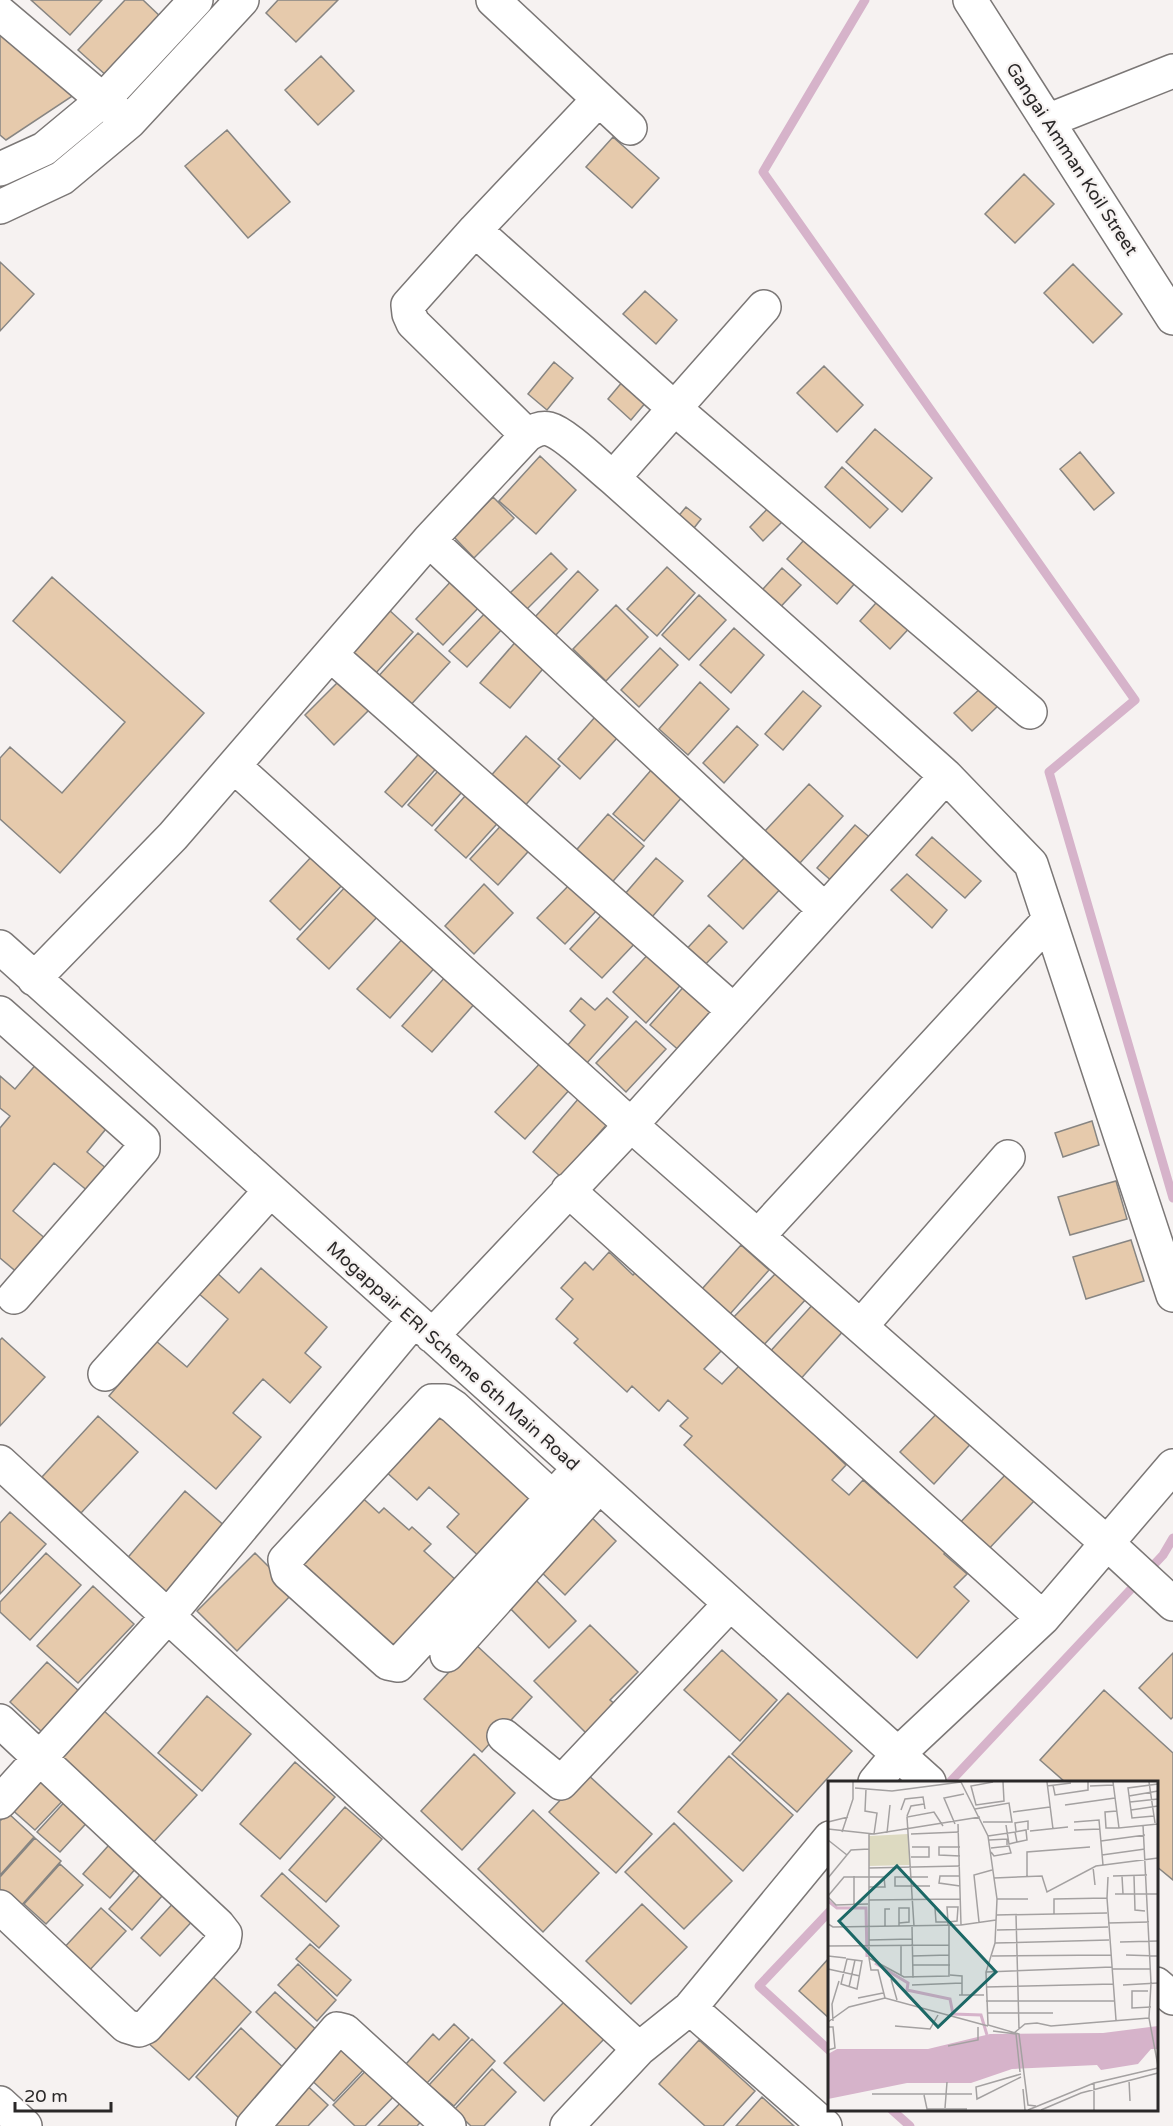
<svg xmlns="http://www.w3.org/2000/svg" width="1173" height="2126" viewBox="0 0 1173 2126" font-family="'Varela Round',sans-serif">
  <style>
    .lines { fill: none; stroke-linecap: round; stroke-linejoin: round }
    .stream { stroke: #d6b3ca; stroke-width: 9 }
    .building { fill: #e6caac; stroke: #878582; stroke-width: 1.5 }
    .minor-casing { stroke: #7b7776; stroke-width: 36 }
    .major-casing { stroke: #7b7776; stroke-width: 36 }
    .minor { stroke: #fff; stroke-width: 33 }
    .major { stroke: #fff; stroke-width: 33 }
    .labels { text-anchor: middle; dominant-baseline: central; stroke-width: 4.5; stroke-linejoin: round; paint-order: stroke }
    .street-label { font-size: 18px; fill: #2a2828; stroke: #f6f2f1 }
    .inset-river { fill: none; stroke: #d6b3ca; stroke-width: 3 }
    .inset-road { fill: none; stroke: #a4a1a1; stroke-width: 1.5 }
    .view { fill: #1c6866; fill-opacity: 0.15; stroke: #1c6866; stroke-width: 3 }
    .inset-edge { fill: none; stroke: #2a2828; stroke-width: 3 }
  </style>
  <rect width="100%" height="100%" fill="#f6f2f1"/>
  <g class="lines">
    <!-- stream -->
    <path class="stream" d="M 865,0 L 763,172 L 1135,700 L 1049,772 L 1173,1198
      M 950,1782 L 1163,1555 L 1173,1538
      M 830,1911 L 759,1986 L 830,2051
      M 892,2110 L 910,2126"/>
  </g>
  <!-- building -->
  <path class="building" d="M 31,0 L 102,0 L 70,35 Z
    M 125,0 L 143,0 L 163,19 L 108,77 L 78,50 Z
    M 278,0 L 338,0 L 296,42 L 266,13 Z
    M 0,34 L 74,95 L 6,140 L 0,135 Z
    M 321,56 L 354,91 L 318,125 L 285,90 Z
    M 227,130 L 290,202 L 248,238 L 185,166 Z
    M 613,137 L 659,178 L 632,208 L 586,167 Z
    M 1024,174 L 1054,204 L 1015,243 L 985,214 Z
    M 0,262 L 34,294 L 0,331 Z
    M 1073,264 L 1122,314 L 1093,343 L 1044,293 Z
    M 645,291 L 677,320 L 656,344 L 623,314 Z
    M 554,362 L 573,378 L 547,410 L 528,394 Z
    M 824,366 L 863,405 L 837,432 L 797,393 Z
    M 628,375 L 652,395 L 631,420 L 608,399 Z
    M 875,429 L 932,478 L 902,512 L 846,462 Z
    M 1080,452 L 1114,493 L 1094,510 L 1060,469 Z
    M 540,456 L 576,490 L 536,534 L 499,501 Z
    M 842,467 L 888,509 L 870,528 L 825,487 Z
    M 493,497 L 514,518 L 474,558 L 454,537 Z
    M 774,502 L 788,516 L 763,541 L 750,527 Z
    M 686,507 L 701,519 L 687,537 L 671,525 Z
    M 812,531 L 862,575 L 837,604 L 787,559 Z
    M 551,553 L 567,569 L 526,610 L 510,593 Z
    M 667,567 L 695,593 L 657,636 L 627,609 Z
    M 782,568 L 801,585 L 773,615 L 755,598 Z
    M 578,571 L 598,590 L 554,637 L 534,618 Z
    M 52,577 L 204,713 L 60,873 L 0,819 L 0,758 L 10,747 L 62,793 L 125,722 L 13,621 Z
    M 454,578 L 482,604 L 443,645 L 416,619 Z
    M 699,595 L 726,620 L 689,660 L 662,635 Z
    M 883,595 L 914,623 L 890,649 L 860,621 Z
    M 616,605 L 648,637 L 606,681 L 573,649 Z
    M 388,609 L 413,632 L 375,674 L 349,652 Z
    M 487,611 L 504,627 L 467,667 L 449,651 Z
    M 734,628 L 764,655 L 731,693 L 700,665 Z
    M 418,633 L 450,662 L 407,709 L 375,680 Z
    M 518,639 L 547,664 L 510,708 L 480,683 Z
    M 660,648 L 678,665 L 639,707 L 621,690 Z
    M 346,674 L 375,704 L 334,745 L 305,715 Z
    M 700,682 L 729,709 L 688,755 L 659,729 Z
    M 983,686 L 1000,704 L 972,731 L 954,713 Z
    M 803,691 L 821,706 L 783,750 L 765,734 Z
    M 595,717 L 618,737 L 580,779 L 558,759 Z
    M 737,726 L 758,745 L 724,783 L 703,763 Z
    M 526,736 L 560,766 L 522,809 L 488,779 Z
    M 424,748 L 441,763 L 402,807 L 385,792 Z
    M 445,763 L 469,784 L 432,826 L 408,805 Z
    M 652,769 L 683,796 L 644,841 L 613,814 Z
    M 809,784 L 843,816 L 800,863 L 765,831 Z
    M 473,787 L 505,815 L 466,858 L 435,830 Z
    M 608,814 L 644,846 L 607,888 L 571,856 Z
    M 508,818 L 536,843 L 498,885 L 470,859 Z
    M 855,825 L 873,840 L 835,884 L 817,868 Z
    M 932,837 L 981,881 L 965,898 L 916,855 Z
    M 749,853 L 784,885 L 743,929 L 708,896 Z
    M 313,855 L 344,883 L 300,930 L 270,901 Z
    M 656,858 L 683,881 L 646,924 L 618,902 Z
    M 907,874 L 947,910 L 932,928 L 891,890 Z
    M 573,881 L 600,907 L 565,944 L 537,918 Z
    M 484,884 L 513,913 L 474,954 L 445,926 Z
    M 347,885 L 379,915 L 329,969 L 297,939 Z
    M 607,909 L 639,939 L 602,978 L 570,949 Z
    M 709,925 L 727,942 L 698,972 L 680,956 Z
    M 406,935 L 438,964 L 390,1018 L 357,989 Z
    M 654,948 L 687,978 L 646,1023 L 613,992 Z
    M 446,976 L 476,1002 L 432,1052 L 402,1026 Z
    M 687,983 L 719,1012 L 682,1053 L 650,1025 Z
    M 581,998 L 595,1010 L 607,998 L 628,1017 L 586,1064 L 567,1046 L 585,1025 L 570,1011 Z
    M 636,1021 L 666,1049 L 626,1092 L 596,1063 Z
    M 543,1060 L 572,1087 L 525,1139 L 495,1112 Z
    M 38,1062 L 110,1124 L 87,1152 L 108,1170 L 89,1192 L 54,1163 L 13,1211 L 47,1240 L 19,1274 L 0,1258 L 0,1128 L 10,1116 L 0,1108 L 0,1076 L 15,1089 Z
    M 579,1098 L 608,1123 L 561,1177 L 533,1152 Z
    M 1092,1121 L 1099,1145 L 1063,1157 L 1055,1133 Z
    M 1116,1181 L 1127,1219 L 1070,1235 L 1058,1197 Z
    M 1131,1240 L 1144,1281 L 1086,1299 L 1073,1257 Z
    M 741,1245 L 769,1270 L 730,1314 L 702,1289 Z
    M 609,1252 L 633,1275 L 638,1270 L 722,1350 L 704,1369 L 722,1384 L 739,1366 L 824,1432 L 818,1438 L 846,1465 L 832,1480 L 849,1495 L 863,1480 L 889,1503 L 895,1497 L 951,1547 L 944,1554 L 967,1574 L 954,1587 L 969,1601 L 917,1658 L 684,1445 L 692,1436 L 680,1426 L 688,1418 L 668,1400 L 659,1411 L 632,1386 L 627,1392 L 574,1343 L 578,1339 L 556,1319 L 573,1299 L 561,1288 L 585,1262 L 593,1270 Z
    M 261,1268 L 327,1327 L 305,1353 L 321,1367 L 290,1403 L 263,1379 L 233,1413 L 261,1437 L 216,1489 L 109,1396 L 156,1341 L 187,1367 L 228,1319 L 198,1293 L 216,1272 L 239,1293 Z
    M 778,1271 L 807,1298 L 761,1348 L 731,1320 Z
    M 815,1302 L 845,1329 L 798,1382 L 767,1355 Z
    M 2,1338 L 45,1377 L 0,1426 L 0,1340 Z
    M 943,1407 L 976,1438 L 934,1484 L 900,1452 Z
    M 439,1408 L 539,1500 L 483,1560 L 447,1527 L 459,1514 L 429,1487 L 417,1500 L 383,1469 Z
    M 98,1416 L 138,1452 L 81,1513 L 42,1477 Z
    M 1006,1474 L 1034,1501 L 983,1555 L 955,1528 Z
    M 185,1491 L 227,1528 L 166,1598 L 124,1562 Z
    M 356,1492 L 379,1513 L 384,1508 L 409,1530 L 412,1527 L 431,1544 L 424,1551 L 457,1581 L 391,1653 L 292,1563 Z
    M 10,1512 L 46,1544 L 0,1594 L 0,1523 Z
    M 586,1512 L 616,1541 L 565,1595 L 535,1566 Z
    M 46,1553 L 81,1585 L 30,1640 L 0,1612 L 0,1602 Z
    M 255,1553 L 294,1592 L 237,1651 L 197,1611 Z
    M 528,1572 L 576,1621 L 549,1648 L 501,1599 Z
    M 93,1586 L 134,1624 L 78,1683 L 37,1646 Z
    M 590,1625 L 638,1672 L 610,1700 L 616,1705 L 587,1734 L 534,1681 Z
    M 475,1644 L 532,1697 L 482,1752 L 424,1699 Z
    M 722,1650 L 777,1700 L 740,1741 L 684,1690 Z
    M 1173,1653 L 1173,1717 L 1171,1719 L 1139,1688 Z
    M 47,1662 L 80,1692 L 43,1733 L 10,1702 Z
    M 1104,1690 L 1173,1753 L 1173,1880 L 1156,1866 L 1156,1782 L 1065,1782 L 1040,1760 Z
    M 788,1693 L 852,1751 L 797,1812 L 732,1754 Z
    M 207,1696 L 251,1734 L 202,1791 L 158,1753 Z
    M 103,1710 L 197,1795 L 151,1845 L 58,1759 Z
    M 474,1754 L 515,1793 L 462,1850 L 421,1811 Z
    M 729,1756 L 793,1815 L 743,1871 L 678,1812 Z
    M 295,1762 L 335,1797 L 280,1859 L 240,1824 Z
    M 43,1770 L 69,1794 L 35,1830 L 9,1807 Z
    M 586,1773 L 652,1834 L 616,1873 L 549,1812 Z
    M 70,1796 L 93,1816 L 60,1852 L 37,1832 Z
    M 345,1807 L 382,1839 L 326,1902 L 289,1870 Z
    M 533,1810 L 599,1873 L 543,1932 L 478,1869 Z
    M 8,1813 L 34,1837 L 0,1875 L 0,1821 Z
    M 674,1823 L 732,1881 L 684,1929 L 625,1872 Z
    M 117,1836 L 144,1859 L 110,1898 L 83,1874 Z
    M 35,1838 L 61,1861 L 20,1907 L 0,1889 L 0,1877 Z
    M 60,1864 L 83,1885 L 46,1924 L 24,1904 Z
    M 147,1867 L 170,1887 L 132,1930 L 109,1909 Z
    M 282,1873 L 339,1926 L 319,1948 L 261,1896 Z
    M 178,1898 L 197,1916 L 160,1956 L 141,1938 Z
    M 642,1904 L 687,1947 L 631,2004 L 586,1961 Z
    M 101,1908 L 126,1931 L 87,1973 L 62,1950 Z
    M 310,1944 L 351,1980 L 337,1996 L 296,1959 Z
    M 830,1957 L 830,2019 L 799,1991 Z
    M 298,1964 L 336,2000 L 317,2021 L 278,1985 Z
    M 209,1973 L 251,2012 L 189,2080 L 146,2041 Z
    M 275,1992 L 321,2034 L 302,2055 L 256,2012 Z
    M 566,2000 L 606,2037 L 544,2101 L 504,2063 Z
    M 454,2024 L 469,2038 L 427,2083 L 406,2064 L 433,2034 L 439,2040 Z
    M 241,2028 L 287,2071 L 241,2120 L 196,2077 Z
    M 342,2038 L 369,2064 L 334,2101 L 307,2076 Z
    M 472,2039 L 495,2061 L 454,2106 L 429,2085 Z
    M 699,2040 L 755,2091 L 723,2126 L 705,2126 L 659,2084 Z
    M 374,2062 L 401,2089 L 365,2126 L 355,2126 L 333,2105 Z
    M 492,2069 L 516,2092 L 484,2126 L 471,2126 L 454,2110 Z
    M 301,2080 L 328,2105 L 308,2126 L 263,2126 Z
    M 408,2095 L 428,2114 L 417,2126 L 378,2126 Z
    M 762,2097 L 794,2126 L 736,2126 Z"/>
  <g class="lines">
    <!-- minor casing -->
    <g class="minor-casing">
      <path id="minor" d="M 493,0 L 630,128
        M 970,0 L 1173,318
        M 0,13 L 123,117
        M 1047,121 L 1173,71
        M 475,230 L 674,408 L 1030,712
        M 527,435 L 413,323 L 409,314 L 408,305 L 475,230 L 599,99
        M 613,478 L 764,307
        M 429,540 L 825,910
        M 331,655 L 734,1011
        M 235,767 L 631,1125 L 1107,1543 L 1173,1604
        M 0,947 L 929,1782
        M 34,979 L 173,836 L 429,540 L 527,435 C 533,431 541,427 549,429 C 565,433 599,467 613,478 L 946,776 L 1031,864 L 1173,1295
        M 0,1013 L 143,1140 L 143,1149 L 14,1297
        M 568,1190 L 1043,1618
        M 758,1236 L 1049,920
        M 861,1326 L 1008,1157
        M 432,1336 L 631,1125 L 946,776
        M 105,1374 L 270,1191
        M 0,1462 L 639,2049
        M 552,1497 L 454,1407 L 445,1401 L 432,1401 L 285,1560 L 288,1573 L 388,1663 L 398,1665 L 579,1469
        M 447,1655 L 599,1486
        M 0,1721 L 218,1925 L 225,1934 L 224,1940 L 146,2027 L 139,2030 L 126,2026 L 0,1907
        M 504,1736 L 561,1783 L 730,1604
        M 875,1782 L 898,1754 L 1043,1618 L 1173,1466
        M 0,1802 L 168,1616 L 414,1320
        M 1156,1984 L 1173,1998
        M 690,2008 L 825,2126
        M 0,2103 L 25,2126
        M 253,2126 L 337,2029 L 345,2031 L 449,2126
        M 567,2126 L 639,2049 L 690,2008 L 830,1838"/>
    </g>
    <!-- major casing -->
    <g class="major-casing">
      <path id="major" d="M 0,169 L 44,149 L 103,100 L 196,0
        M 0,207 L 62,178 L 129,122 L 242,0"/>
    </g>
    <!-- minor -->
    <use href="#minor" class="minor"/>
    <!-- major -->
    <use href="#major" class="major"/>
  </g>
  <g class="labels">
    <!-- street labels -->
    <g class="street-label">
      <text transform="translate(1072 159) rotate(57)">Gangai Amman Koil Street</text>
      <text transform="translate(453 1356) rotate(42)">Mogappair ERI Scheme 6th Main Road</text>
    </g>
  </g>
  <!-- overview -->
  <g transform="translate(828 1781)">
    <rect width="330" height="330" fill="#f6f2f1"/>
    <path d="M 80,53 L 82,84 L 41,85 L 41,55 Z" fill="#dddac1"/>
    <path d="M 330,245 L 330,268 L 323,268 L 310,283 L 273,289 L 269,284 L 184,288 L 143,302 L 79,302 L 0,318 L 0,273 L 9,268 L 100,268 L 162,253 L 275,252 Z" fill="#d6b3ca"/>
    <path class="inset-river" d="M 0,120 L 9,127 L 38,127 L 39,176M 47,182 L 80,202 L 79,209 L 122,218 L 125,233 L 153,234 L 159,254"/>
    <path class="inset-road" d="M 133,1 L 160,55 L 169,118 L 167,162 L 158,191 L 160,244 L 191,253 L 200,324 L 208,325M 165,1 L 143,5 L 148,24 L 176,20 L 175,1M 219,1 L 225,48M 285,1 L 291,47 L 330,43M 321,1 L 327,42M 225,4 L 227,14 L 260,9 L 260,1M 219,5 L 243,2M 262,5 L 285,4M 27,7 L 64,10 L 133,1M 38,8 L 37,30 L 49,32 L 46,53M 301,15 L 330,10M 302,21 L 330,18M 237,24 L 287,17M 147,28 L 181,22 L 184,41 L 155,41M 73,29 L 77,18 L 95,16 L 97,28M 303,29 L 330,25M 289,30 L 277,31 L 278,47 L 291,47M 185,31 L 222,26M 79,35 L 83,25 L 96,23M 326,35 L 304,37 L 300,7 L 330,3M 0,41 L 20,36M 246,41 L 271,39 L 275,84M 127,43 L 116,17 L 136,13M 130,43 L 133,144M 178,44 L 181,63 L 189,61M 315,44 L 323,202 L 321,237 L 330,285M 0,48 L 46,53 L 152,36M 246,49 L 272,48M 188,50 L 187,42 L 200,40 L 200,49M 202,50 L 240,46M 14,51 L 25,18 L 25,1M 59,52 L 62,24M 41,53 L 41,177 L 76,196 L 121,195 L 121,144M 83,53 L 131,51M 160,55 L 187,51 L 189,61 L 199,59 L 198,49 L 187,51M 0,59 L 19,74M 161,59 L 179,58 L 179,64M 273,60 L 317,54M 132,66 L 111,66 L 111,74 L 132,75M 163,67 L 181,65 L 183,72 L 166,75 L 163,71M 274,74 L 317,68M 83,76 L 101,76 L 101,66 L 84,66M 265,86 L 267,104M 41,87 L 132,85M 131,95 L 112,95 L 111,102 L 132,105M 285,95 L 319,94M 294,95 L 295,113M 306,95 L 307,129 L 317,130M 100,96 L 67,96 L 67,105 L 102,105M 199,96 L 199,71 L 262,66M 0,97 L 23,69 L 41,68M 166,97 L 214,95 L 219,111 L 268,85 L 330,77M 287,113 L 330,113M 0,115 L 16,96 L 56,96 L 57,106 L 41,106M 0,116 L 8,124 L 40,123M 279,117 L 280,96M 169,118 L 200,118M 41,119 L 132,118M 26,123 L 26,95M 107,127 L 108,141 L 120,141 L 129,140 L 130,126 L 119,126 L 120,141 L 120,144M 226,133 L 226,118 L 279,117 L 288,239M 168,134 L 279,132M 188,134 L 191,248M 151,141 L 146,94 L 164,89M 280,142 L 321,141M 0,143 L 5,146 L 133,144 L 168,139M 57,145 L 57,128 L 62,128M 71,145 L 71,127 L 81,127 L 81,141 L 71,142M 84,145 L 85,197M 86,145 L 79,36 L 106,31 L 115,45M 169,149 L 280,146M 41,159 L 84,158M 292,161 L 330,160M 167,162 L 281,159M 0,165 L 121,164M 73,165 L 73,194M 298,174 L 330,175M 0,175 L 18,177M 84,175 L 121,174M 164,175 L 283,174M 41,177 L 43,189 L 50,189 L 57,217M 19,178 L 34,180 L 29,208 L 13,203 ZM 85,184 L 122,184M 0,188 L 32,195M 284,188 L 322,188M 158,191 L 284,186M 122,194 L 134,195 L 134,214M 63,198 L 69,219M 84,204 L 134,202M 295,204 L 330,202M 21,206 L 27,179M 158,206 L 286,203M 320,210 L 304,210 L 304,227 L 323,226M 131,214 L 156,214M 30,217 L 55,212M 158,220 L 287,220M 160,232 L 225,232M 5,240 L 4,223 L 11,200M 0,241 L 21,226 L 57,217 L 160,245M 67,245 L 102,248 L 110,234M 0,246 L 5,246 L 7,267 L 0,269M 165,250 L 188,253 L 192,291M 186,252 L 197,243 L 209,242 L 223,245 L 321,237M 120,265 L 150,259 L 150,246M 193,293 L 148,306 L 149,318 L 193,296M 301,299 L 302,320M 195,308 L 197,329M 44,313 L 144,313M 96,314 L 99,328 L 139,328M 117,327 L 119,301M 200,329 L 266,302 L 330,287M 213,329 L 253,312 L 330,292M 266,329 L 266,302"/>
    <path class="view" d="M 69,85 L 168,191 L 110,246 L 11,140 Z"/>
    <rect width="330" height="330" class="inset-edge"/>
  </g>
  <!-- scale -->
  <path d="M15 2102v9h96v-9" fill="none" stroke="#2a2828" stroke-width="3"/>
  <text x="24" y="2102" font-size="18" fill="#2a2828" stroke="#f6f2f1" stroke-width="4.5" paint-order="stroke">20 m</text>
</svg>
